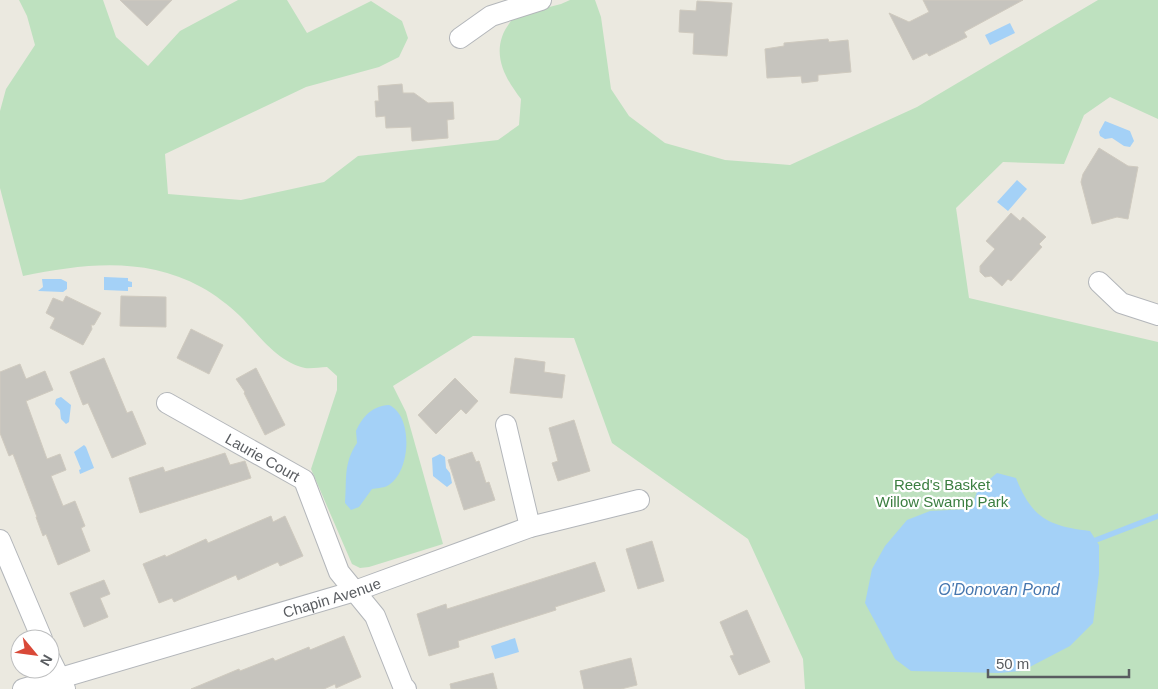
<svg xmlns="http://www.w3.org/2000/svg" width="1158" height="689" viewBox="0 0 1158 689" font-family="Helvetica,sans-serif">
  <style>
    .green { fill: #bee1bf }
    .water { fill: #a4d1f7 }
    .lines { fill: none; stroke-linecap: round; stroke-linejoin: round }
    .stream { stroke: #a4d1f7; stroke-width: 5.5 }
    .building { fill: #c6c4be; stroke: #cfcabf }
    .street-casing { stroke: #b3b6ba; stroke-width: 22 }
    .street { stroke: #fff; stroke-width: 20 }
    .labels { text-anchor: middle; dominant-baseline: central; stroke-width: 4.5; stroke-linejoin: round; paint-order: stroke }
    .street-label { font-size: 15px; fill: #595c60; stroke: #fff }
    .park-label { font-size: 15px; fill: #3b7e40; stroke: #fff }
    .water-label { font-size: 16px; font-style: italic; fill: #4777af; stroke: #fff }
  </style>
  <rect width="100%" height="100%" fill="#ebe9e0"/>
  <!-- green -->
  <path class="green" d="M 19,0 L 103,0 L 116,37 L 148,66 L 180,31 L 238,0 L 287,0 L 307,33 L 371,1 L 402,21 L 408,38 L 399,57 L 379,67 L 306,87 L 165,154 L 168,194 L 241,200 L 324,182 L 358,156 L 498,140 L 519,125 L 521,99 C 508,82 494,60 502,37 C 504,30 510,23 514,16 L 561,4 L 570,0 L 595,0 L 601,17 L 611,89 L 629,116 L 665,143 L 725,160 L 790,165 L 917,107 L 1098,0 L 1158,0 L 1158,119 L 1110,97 L 1084,115 L 1064,164 L 1003,162 L 956,208 L 969,298 L 1158,342 L 1158,689 L 805,689 L 803,659 L 748,539 L 612,443 L 574,338 L 473,336 L 393,386 L 406,412 L 443,544 L 369,567 L 360,568 L 352,564 L 311,469 L 337,390 L 337,376 L 327,367 C 320,367 311,369 305,368 C 277,362 259,335 240,316 C 230,306 214,294 201,287 C 143,256 84,264 23,276 L 0,188 L 0,111 L 6,89 L 35,45 L 27,16 Z"/>
  <!-- water -->
  <path class="water" d="M 1010,23 L 1015,33 L 990,45 L 985,35 Z
    M 1105,121 L 1130,131 L 1134,141 L 1130,147 L 1124,146 L 1112,138 L 1105,139 L 1100,136 L 1099,132 Z
    M 1017,180 L 1027,189 L 1008,211 L 997,202 Z
    M 104,277 L 128,278 L 128,281 L 132,282 L 132,287 L 128,287 L 128,291 L 104,290 Z
    M 42,279 L 61,279 L 67,282 L 67,289 L 63,292 L 38,291 L 43,287 Z
    M 61,397 L 71,405 L 69,422 L 66,424 L 61,419 L 60,410 L 55,404 L 56,399 Z
    M 389,405 C 414,416 411,474 387,486 C 383,488 376,488 372,489 L 359,507 L 351,510 L 345,503 C 347,479 343,464 357,443 L 356,431 C 363,416 372,406 389,405 Z
    M 84,445 L 86,447 L 94,468 L 80,474 L 79,470 L 81,469 L 74,452 Z
    M 440,454 L 445,457 L 446,468 L 450,473 L 452,483 L 447,487 L 433,476 L 432,458 Z
    M 997,473 L 1016,478 C 1032,518 1048,526 1090,531 L 1099,545 L 1099,574 L 1093,623 L 1070,646 L 1022,671 L 999,673 L 911,671 L 895,659 L 865,603 L 872,569 L 885,546 L 907,520 L 930,511 L 971,509 L 978,489 Z
    M 515,638 L 519,652 L 495,659 L 491,646 Z"/>
  <g class="lines">
    <!-- stream -->
    <path class="stream" d="M 1096,540 L 1158,516"/>
  </g>
  <!-- building -->
  <path class="building" d="M 120,0 L 172,0 L 147,26 Z
    M 923,0 L 1023,0 L 964,32 L 967,37 L 929,56 L 927,53 L 913,60 L 889,13 L 909,22 L 929,12 Z
    M 697,1 L 732,3 L 727,56 L 693,54 L 694,33 L 679,32 L 680,10 L 696,11 Z
    M 828,39 L 829,42 L 848,40 L 851,72 L 818,75 L 818,81 L 802,83 L 801,76 L 767,78 L 765,49 L 784,46 L 784,43 Z
    M 402,84 L 403,93 L 414,93 L 428,103 L 453,102 L 454,119 L 447,120 L 448,138 L 412,141 L 411,127 L 386,128 L 385,116 L 376,117 L 375,101 L 379,101 L 378,86 Z
    M 1099,148 L 1128,166 L 1138,167 L 1128,219 L 1117,217 L 1092,224 L 1081,182 L 1083,174 Z
    M 1011,213 L 1020,221 L 1023,217 L 1046,237 L 1039,244 L 1042,247 L 1011,281 L 1008,279 L 1002,286 L 991,276 L 985,277 L 980,272 L 980,266 L 995,249 L 986,241 Z
    M 66,296 L 101,313 L 94,325 L 91,325 L 92,329 L 83,345 L 50,328 L 55,318 L 46,313 L 53,298 L 63,302 Z
    M 121,296 L 166,297 L 166,327 L 120,326 Z
    M 191,329 L 223,345 L 209,374 L 177,358 Z
    M 104,358 L 127,413 L 132,411 L 146,444 L 112,458 L 88,403 L 83,405 L 70,372 Z
    M 515,358 L 545,362 L 544,372 L 565,375 L 562,398 L 510,393 Z
    M 20,364 L 26,379 L 45,371 L 53,390 L 26,401 L 47,459 L 60,454 L 66,470 L 51,476 L 63,506 L 75,501 L 85,526 L 81,528 L 90,551 L 58,565 L 46,534 L 43,536 L 36,517 L 37,517 L 13,454 L 9,456 L 0,433 L 0,372 Z
    M 256,368 L 285,425 L 265,435 L 244,393 L 245,392 L 236,379 Z
    M 455,378 L 478,401 L 466,414 L 461,409 L 436,434 L 418,415 Z
    M 574,420 L 590,471 L 558,481 L 552,463 L 558,461 L 549,428 Z
    M 472,452 L 476,462 L 479,461 L 486,483 L 489,482 L 495,500 L 464,510 L 448,460 Z
    M 225,453 L 230,465 L 245,461 L 251,478 L 140,513 L 129,478 L 163,467 L 165,472 Z
    M 271,516 L 273,522 L 285,516 L 303,556 L 280,566 L 278,562 L 238,580 L 236,575 L 174,602 L 172,598 L 159,603 L 143,564 L 165,555 L 166,557 L 206,539 L 208,543 Z
    M 652,541 L 664,581 L 638,589 L 626,549 Z
    M 595,562 L 605,591 L 555,607 L 556,610 L 458,641 L 459,647 L 429,656 L 417,614 L 446,604 L 447,609 Z
    M 104,580 L 110,594 L 100,598 L 108,617 L 84,627 L 70,593 Z
    M 747,610 L 770,662 L 739,675 L 730,656 L 734,655 L 720,622 Z
    M 344,636 L 361,677 L 336,688 L 335,684 L 324,689 L 191,689 L 239,669 L 240,671 L 273,658 L 275,661 L 309,647 L 310,650 Z
    M 631,658 L 637,685 L 621,689 L 584,689 L 580,671 Z
    M 493,673 L 497,689 L 451,689 L 450,684 Z"/>
  <g class="lines">
    <!-- street casing -->
    <g class="street-casing">
      <g id="street">
        <path d="M 460,38 L 491,16 L 541,0"/>
        <path d="M 1099,282 L 1121,303 L 1158,315"/>
        <path id="s1" d="M 167,403 L 304,480 L 339,572 L 375,616 L 403,686 L 406,689"/>
        <path d="M 506,425 L 530,527"/>
        <path d="M 0,540 L 42,639"/>
        <path d="M 50,659 L 65,689"/>
        <path id="s2" d="M 23,689 L 355,591 L 530,527 L 639,500"/>
      </g>
    </g>
    <!-- street -->
    <use href="#street" class="street"/>
  </g>
  <g class="labels">
    <!-- street labels -->
    <g class="street-label">
      <text stroke="none"><textPath href="#s1" startOffset="110">Laurie Court</textPath></text>
      <text stroke="none"><textPath href="#s2" startOffset="322">Chapin Avenue</textPath></text>
    </g>
    <!-- park labels -->
    <g class="park-label">
      <text x="942" y="484">Reed's Basket<tspan x="942" dy="17">Willow Swamp Park</tspan></text>
    </g>
    <!-- water labels -->
    <g class="water-label">
      <text x="999" y="589">O'Donovan Pond</text>
    </g>
  </g>
  <!-- north arrow -->
  <g transform="translate(35 654) rotate(119)"><circle r="24" fill="#ffffff" stroke="#bdbebf"/>
  <path d="M0-4L9 19L0 12L-9 19Z" fill="#d94938"/>
  <text y="-8" font-size="14" font-weight="bold" text-anchor="middle" fill="#595c60">N</text>
  </g>
  <!-- scale -->
  <path d="M988 669v8h141v-8" fill="none" stroke="#595c60" stroke-width="2.5"/>
  <text x="996" y="669" font-size="15" fill="#595c60" stroke="#ffffff" stroke-width="4" paint-order="stroke">50 m</text>
</svg>
